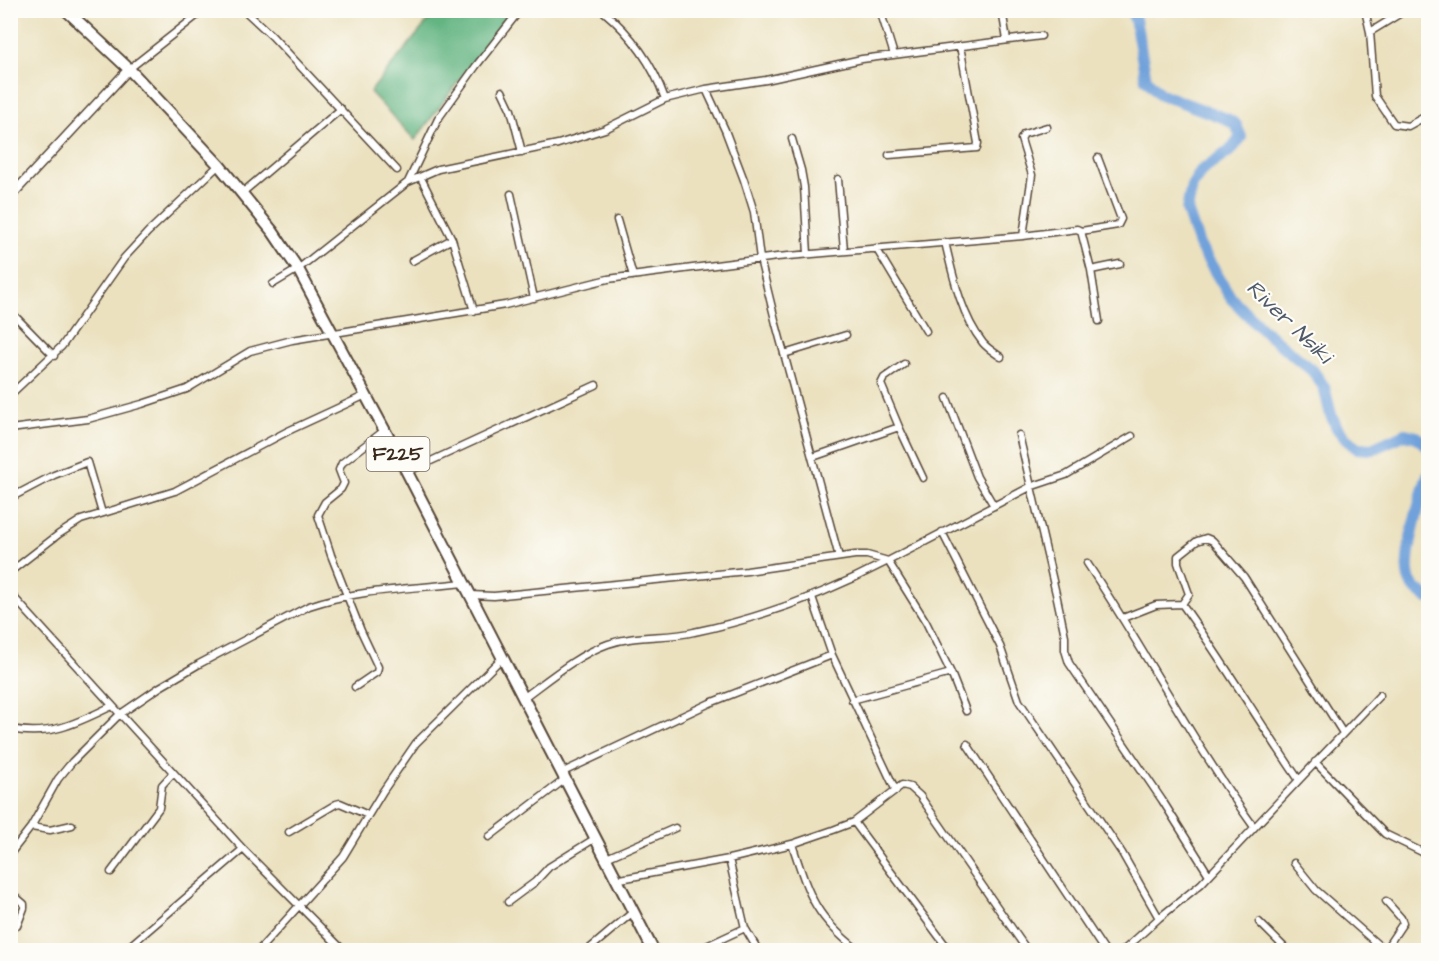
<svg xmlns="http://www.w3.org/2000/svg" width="1439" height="961" viewBox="0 0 1439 961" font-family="'Architects Daughter',sans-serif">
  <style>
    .forest { fill: #62b481; stroke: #4e6f50; stroke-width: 1.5 }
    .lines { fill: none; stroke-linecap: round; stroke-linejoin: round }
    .river { stroke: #70a1da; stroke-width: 12 }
    .minor-casing { stroke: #554536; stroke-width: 9 }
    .tertiary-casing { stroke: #554536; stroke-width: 11 }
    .primary-casing { stroke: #554536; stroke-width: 14 }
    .minor { stroke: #fff; stroke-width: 6 }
    .tertiary { stroke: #fff; stroke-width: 8 }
    .primary { stroke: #fff; stroke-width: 10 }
    .labels { text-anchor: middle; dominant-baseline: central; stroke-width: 4.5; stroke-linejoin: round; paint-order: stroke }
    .shield { fill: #fdfcf7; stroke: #75695f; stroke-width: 1.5 }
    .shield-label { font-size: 20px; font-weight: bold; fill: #3b2a1e }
    .water-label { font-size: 22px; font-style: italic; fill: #505a69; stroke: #fdfcf7 }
  </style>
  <rect width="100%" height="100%" fill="#fdfcf7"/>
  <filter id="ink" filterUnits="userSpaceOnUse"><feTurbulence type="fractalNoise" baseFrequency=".0167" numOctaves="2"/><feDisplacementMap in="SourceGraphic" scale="12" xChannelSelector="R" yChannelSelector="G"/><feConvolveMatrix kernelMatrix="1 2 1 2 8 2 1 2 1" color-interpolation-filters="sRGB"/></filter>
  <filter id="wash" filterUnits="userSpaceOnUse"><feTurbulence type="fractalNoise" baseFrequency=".008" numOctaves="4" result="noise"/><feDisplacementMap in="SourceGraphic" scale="24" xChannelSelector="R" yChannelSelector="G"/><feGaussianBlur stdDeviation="1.35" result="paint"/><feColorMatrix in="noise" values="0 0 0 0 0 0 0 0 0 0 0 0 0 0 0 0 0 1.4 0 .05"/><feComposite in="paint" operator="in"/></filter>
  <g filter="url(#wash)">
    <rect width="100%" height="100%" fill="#ebe1bf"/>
    <!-- forest -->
    <path class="forest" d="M 437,10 L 511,11 L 415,140 L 370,92 Z"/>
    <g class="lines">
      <!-- river -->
      <path class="river" d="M 1131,10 L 1135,19 L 1146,79 L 1160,94 L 1227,119 L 1236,125 L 1241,137 L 1232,149 L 1201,171 L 1192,186 L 1187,210 L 1199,245 L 1231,298 L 1263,330 L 1313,371 L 1324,387 L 1331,415 L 1337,428 L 1346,439 L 1357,448 L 1372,449 L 1405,434 L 1417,437 L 1428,447
        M 1428,475 C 1421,497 1403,557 1409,578 C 1412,588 1420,592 1428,598"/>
    </g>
  </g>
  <g filter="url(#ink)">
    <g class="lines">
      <!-- minor casing -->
      <g class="minor-casing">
        <path id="minor" d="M 244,10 L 272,36 L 397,170
          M 602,10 C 631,34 653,64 665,99
          M 753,10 L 757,13 L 762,10
          M 880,10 L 894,55
          M 1002,10 L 1007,40
          M 1365,10 L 1370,32 L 1375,96 L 1394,124 L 1408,126 L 1428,115
          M 1370,32 L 1406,10
          M 129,69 L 204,10
          M 706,89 L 725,130 L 744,180 L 754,212 L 760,259 L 776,324 L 839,557
          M 502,91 L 511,110 L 522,152
          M 792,139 L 801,170 L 804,187 L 808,254
          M 889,155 L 977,148 L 978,143 L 960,46
          M 421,178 L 452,239 L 474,311
          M 838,179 L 844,250
          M 408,182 L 438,119 L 476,66 L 520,10
          M 242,193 L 341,109
          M 511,194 L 534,298
          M 617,220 L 633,276
          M 1081,231 L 1118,225 L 1121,219 L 1098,158
          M 1023,236 L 1032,175 L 1021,139 L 1024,134 L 1047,127
          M 945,242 C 953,276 961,315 983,343 C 987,348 995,353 1001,357
          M 876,248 L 926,331
          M 412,261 L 452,239
          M 273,284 L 298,269 L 408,182 L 438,169 L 558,144 L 605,129 L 665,99 L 706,89 L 766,80 L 862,59 L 1041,36
          M 10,311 L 54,356
          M 1099,321 L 1091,270 L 1120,264
          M 784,354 L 846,335
          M 10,395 L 62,346 L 124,258 L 148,232 L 219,165
          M 947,398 L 977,477 L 994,506
          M 899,427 L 923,478
          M 10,429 L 88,419 L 142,404 L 187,389 L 250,351 L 292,340 L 505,305 L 608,279 L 777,257 L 1023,236 L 1077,229 L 1081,231 L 1091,270
          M 1019,435 L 1057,598 L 1065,636 L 1065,650 L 1069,663 L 1162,800 L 1209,875
          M 813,457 L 899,427 L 881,384 L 884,378 L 904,364
          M 407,472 L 596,385
          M 10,498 L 54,475 L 87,462 L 102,513
          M 942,532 L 1000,646 L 1019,701 L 1122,853 L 1159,918
          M 1087,563 C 1145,650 1193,743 1254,827
          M 10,572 L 59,534 L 81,520 L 175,491 L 288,431 L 366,395
          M 10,593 L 243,849 L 343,950
          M 470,595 L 494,596 L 747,571 L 855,555 L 867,555 L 888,561 L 1030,487 L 1066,475 L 1132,436
          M 812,597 L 832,655 L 896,791
          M 1123,618 L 1156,605 L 1182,604 L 1189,594 L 1178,563 L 1178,556 L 1197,541 L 1206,538 L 1213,541 L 1244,577 L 1343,733
          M 355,687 L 377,672 L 378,667 L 361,631 L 331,555 L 318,515 L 325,502 L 341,489 L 344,483 L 339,470 L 342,463 L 385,430
          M 523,698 C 549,679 577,655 608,644 C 637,634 666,639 694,632 C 762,618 827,593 888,561 L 926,622 L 951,673 L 966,711
          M 852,700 L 951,673
          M 10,729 C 51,737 77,723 112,706
          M 967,744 L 1104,950
          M 1315,762 L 1385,834 L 1422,852 L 1428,858
          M 561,773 L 710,703 L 832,655
          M 1299,780 L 1380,695
          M 854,822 L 949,950
          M 31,827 L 50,830 L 72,825
          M 289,832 L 336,804 L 340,803 L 368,815
          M 489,837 L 564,780
          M 792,844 C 809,895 814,916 858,950
          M 10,854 L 31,827 L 58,779 L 72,762 L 119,715 L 160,687 L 199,664 L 309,606 C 358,589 412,589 464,583
          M 604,859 L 675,828
          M 729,859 L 745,928 L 758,950
          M 1294,863 L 1316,890 L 1384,950
          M 111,872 L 159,808 L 162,785 L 173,773
          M 615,880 L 729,859 L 792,844 L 833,830 L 854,822 L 902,785 L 910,787 L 920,796 L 1027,950
          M 10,892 L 24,904 L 24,908 L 17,926
          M 508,902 L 535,882 L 549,867 L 594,839
          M 1259,922 L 1287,950
          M 125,950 L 243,849
          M 259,950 L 343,857 L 383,791 L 416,743 L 502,658
          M 588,950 L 633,912
          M 698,950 L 745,928
          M 1124,950 L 1159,918 L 1201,884 L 1299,780 C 1259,722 1223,661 1182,604
          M 1184,950 L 1189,950
          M 1385,950 L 1403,923 L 1401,918 L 1386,901"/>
      </g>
      <!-- tertiary casing -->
      <g class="tertiary-casing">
        <path id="tertiary" d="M 10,197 L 129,69"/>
      </g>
      <!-- primary casing -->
      <g class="primary-casing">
        <path id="primary" d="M 66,10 L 129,69 L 219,165 L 273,232 L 298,269 L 407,472 L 653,950"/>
      </g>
      <!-- minor -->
      <use href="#minor" class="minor"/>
      <!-- tertiary -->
      <use href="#tertiary" class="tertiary"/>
      <!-- primary -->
      <use href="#primary" class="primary"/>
    </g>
  </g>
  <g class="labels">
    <!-- shield labels -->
    <rect class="shield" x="366.5" y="437" width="63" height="34" rx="4.5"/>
    <g class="shield-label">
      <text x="398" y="454">F225</text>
    </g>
    <!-- water labels -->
    <g class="water-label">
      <text transform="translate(1289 322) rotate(44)">River Nsiki</text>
    </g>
  </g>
  <!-- margin -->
  <rect width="1439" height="961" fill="none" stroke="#fdfcf7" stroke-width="36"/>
</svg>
